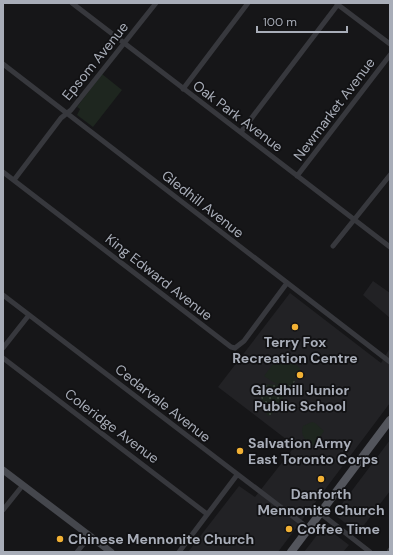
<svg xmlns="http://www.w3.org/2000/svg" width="393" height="555" viewBox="0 0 393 555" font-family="'DM Sans',sans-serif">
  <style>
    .built { fill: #222225 }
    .grass { fill: url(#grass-dots) }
    .green { fill: #1e261f }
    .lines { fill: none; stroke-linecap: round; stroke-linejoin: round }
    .street { stroke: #37383d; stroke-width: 5 }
    .secondary { stroke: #45474d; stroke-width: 7 }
    .primary { stroke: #53555c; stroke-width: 8 }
    .poi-dot { fill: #f2b134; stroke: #111113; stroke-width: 1.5 }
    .labels { text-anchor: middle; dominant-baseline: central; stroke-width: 3.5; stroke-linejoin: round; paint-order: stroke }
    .street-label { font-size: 14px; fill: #a8adb8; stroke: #111113 }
    .poi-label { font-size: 14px; font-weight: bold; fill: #a8adb8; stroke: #111113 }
  </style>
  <defs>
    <pattern id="grass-dots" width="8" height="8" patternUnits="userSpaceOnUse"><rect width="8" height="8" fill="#1e261f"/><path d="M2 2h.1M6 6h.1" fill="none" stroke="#3c433d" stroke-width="1.8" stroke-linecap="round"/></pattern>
  </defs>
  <rect width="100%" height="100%" fill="#161618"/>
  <!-- built -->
  <path class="built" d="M 373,281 L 390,293 L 390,318 L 363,295 Z
    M 290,293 L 381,363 L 390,348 L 390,403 L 278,552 L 188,552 L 239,486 L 255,497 L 295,446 L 218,387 Z
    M 390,440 L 390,491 L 358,533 L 335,515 L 335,513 Z
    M 324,526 L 349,545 L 343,552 L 304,552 Z"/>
  <!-- grass -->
  <path class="grass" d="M 294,379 L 296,380 L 271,415 L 269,416 L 267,415 L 257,385 L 287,384 Z"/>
  <!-- green -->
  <path class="green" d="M 102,74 L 122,90 L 93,127 L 77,115 L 80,109 L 77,107 Z
    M 280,355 L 283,355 L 300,368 L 300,372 C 286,389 281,388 264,376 Z
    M 312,422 L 315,423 L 324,431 L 315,445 L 312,446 C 305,440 300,435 303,426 Z"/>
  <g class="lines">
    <!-- street -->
    <path class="street" d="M 72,3 L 390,247
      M 337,4 L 390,44
      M 3,64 L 390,362
      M 183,89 L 248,3
      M 241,132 L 339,3
      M 3,172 L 231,347 L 235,348 L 244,341 L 287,283
      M 297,176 L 390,55
      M 14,180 L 61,118 L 71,110 L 156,3
      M 333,246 L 390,175
      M 3,295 L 308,528
      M 3,348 L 29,315
      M 3,358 L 207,514
      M 3,510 L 23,485
      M 320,513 L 370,552
      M 77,552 L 90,536
      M 179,552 L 237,475
      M 389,552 L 390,550"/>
    <!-- secondary -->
    <path class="secondary" d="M 3,470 L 111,552"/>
    <!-- primary -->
    <path class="primary" d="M 291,552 L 390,420"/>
  </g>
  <!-- markers -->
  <g class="poi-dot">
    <circle cx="295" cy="327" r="4"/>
    <circle cx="300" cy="375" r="4"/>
    <circle cx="240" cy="451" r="4"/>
    <circle cx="321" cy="479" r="4"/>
    <circle cx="289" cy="529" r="4"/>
    <circle cx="60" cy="539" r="4"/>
  </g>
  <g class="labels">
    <!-- street labels -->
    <g class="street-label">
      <text transform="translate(95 61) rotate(-51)">Epsom Avenue</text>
      <text transform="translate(334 109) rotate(-53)">Newmarket Avenue</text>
      <text transform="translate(238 116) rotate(37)">Oak Park Avenue</text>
      <text transform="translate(203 204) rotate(38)">Gledhill Avenue</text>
      <text transform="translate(159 277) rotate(38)">King Edward Avenue</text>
      <text transform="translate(163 403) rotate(38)">Cedarvale Avenue</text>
      <text transform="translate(112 426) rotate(37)">Coleridge Avenue</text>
    </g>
    <!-- poi labels -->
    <g class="poi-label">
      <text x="295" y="342">Terry Fox<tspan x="295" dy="16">Recreation Centre</tspan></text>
      <text x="300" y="390">Gledhill Junior<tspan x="300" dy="16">Public School</tspan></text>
      <text x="248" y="443" text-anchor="start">Salvation Army<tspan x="248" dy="16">East Toronto Corps</tspan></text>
      <text x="321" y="494">Danforth<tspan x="321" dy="16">Mennonite Church</tspan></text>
      <text x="297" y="529" text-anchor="start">Coffee Time</text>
      <text x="68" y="539" text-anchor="start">Chinese Mennonite Church</text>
    </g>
  </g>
  <!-- border -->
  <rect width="393" height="555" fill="none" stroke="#a8adb8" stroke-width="8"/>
  <!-- scale -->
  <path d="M257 26v6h90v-6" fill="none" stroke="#a8adb8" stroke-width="2"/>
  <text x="263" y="26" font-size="12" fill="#a8adb8" stroke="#111113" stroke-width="3" paint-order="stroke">100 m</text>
</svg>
